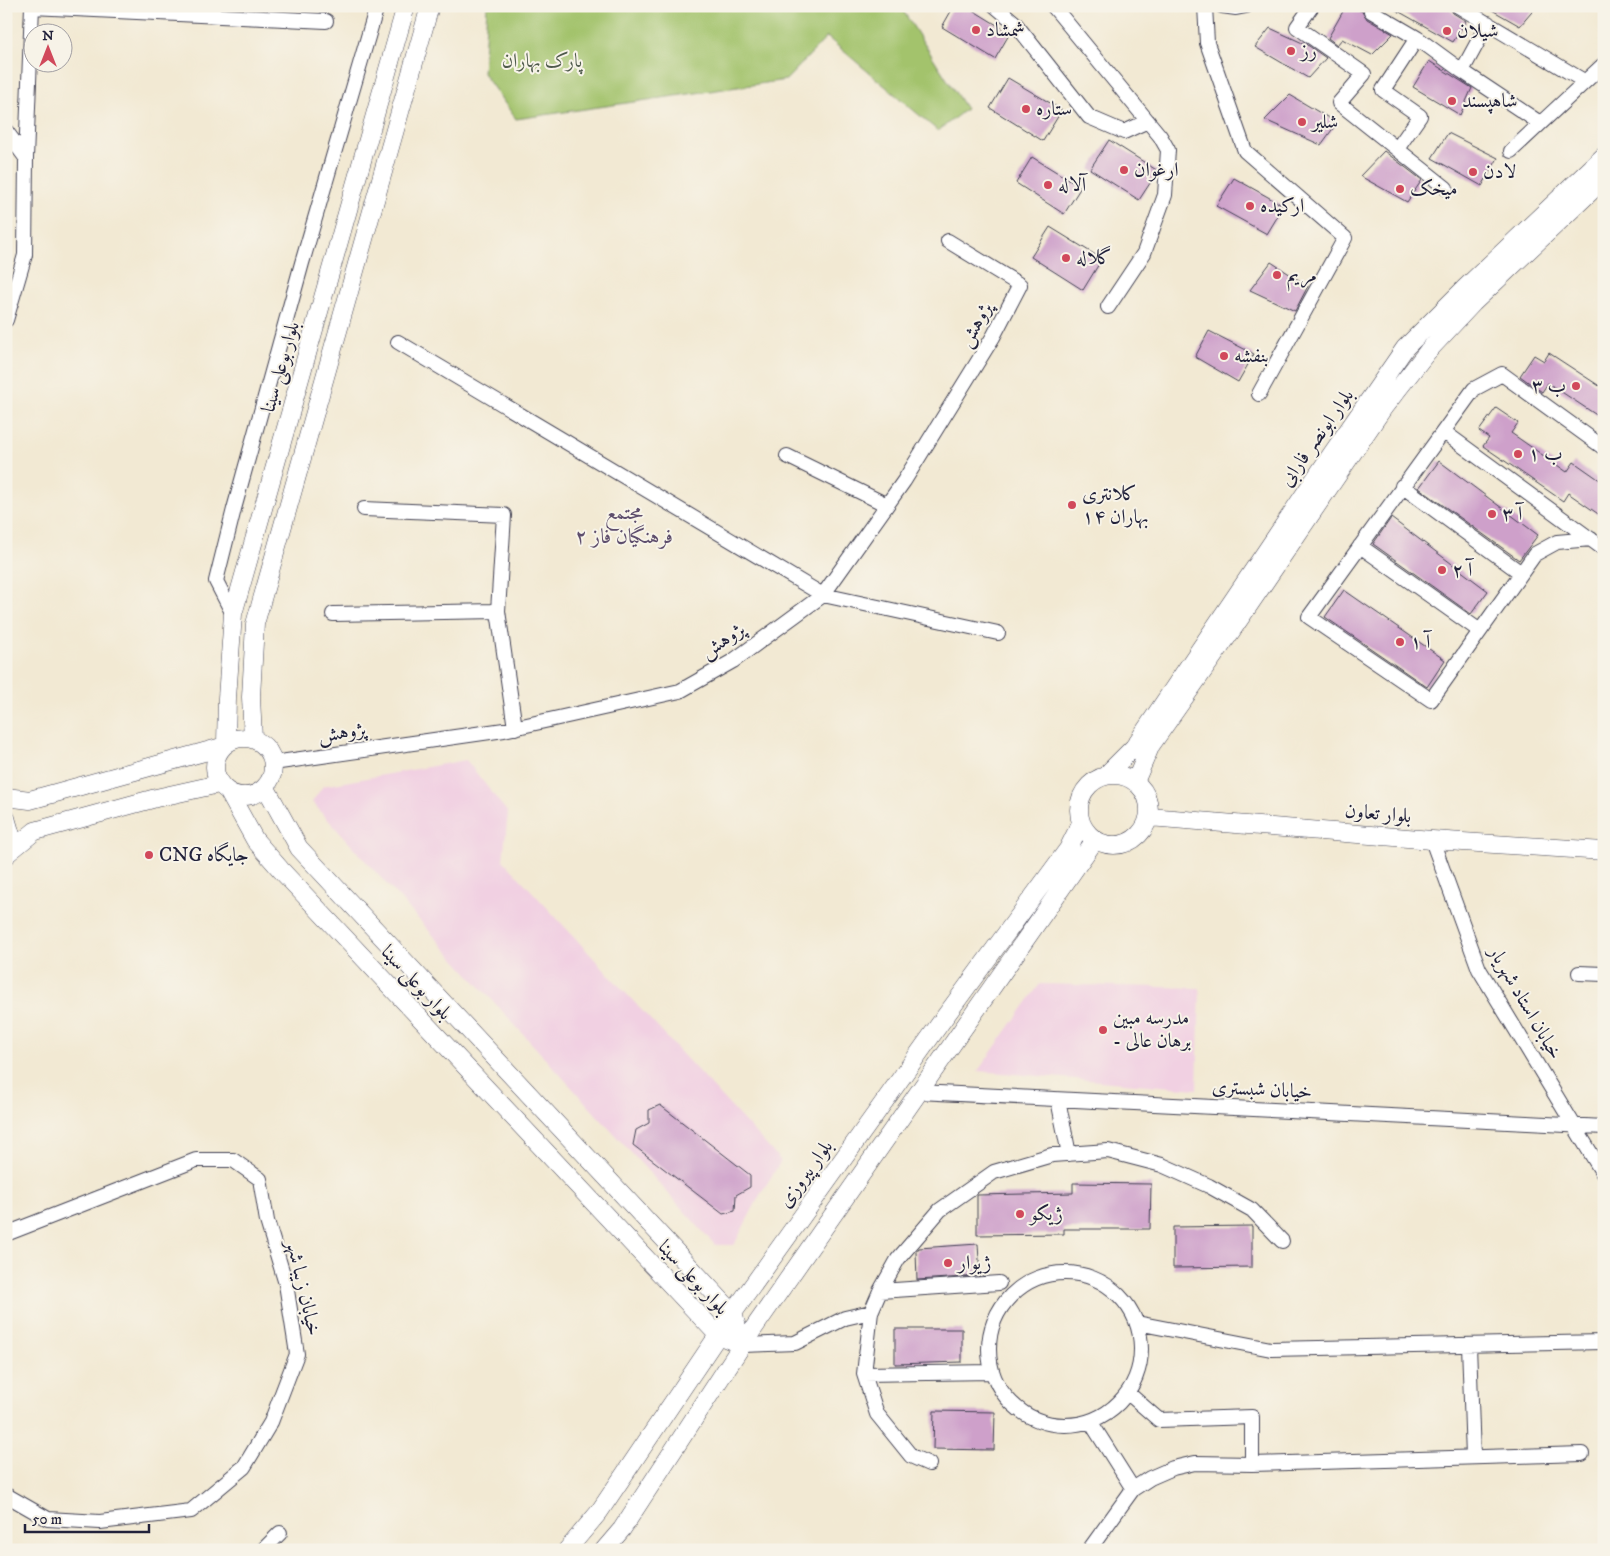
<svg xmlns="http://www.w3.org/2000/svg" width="1610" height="1556" viewBox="0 0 1610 1556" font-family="'IM FELL DW Pica',Amiri,serif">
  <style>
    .built { fill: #f1d0e2 }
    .green { fill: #a3c36c; stroke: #627254 }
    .building { fill: #cea0ca }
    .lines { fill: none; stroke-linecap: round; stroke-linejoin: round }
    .minor-casing { stroke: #414052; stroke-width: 16 }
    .tertiary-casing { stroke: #414052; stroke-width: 19 }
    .minor { stroke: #fff; stroke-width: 14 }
    .tertiary { stroke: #fff; stroke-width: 18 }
    .poi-dot { fill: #d1495b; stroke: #f7f3e8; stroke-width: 2 }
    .labels { text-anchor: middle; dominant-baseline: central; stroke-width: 4; stroke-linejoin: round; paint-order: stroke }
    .poi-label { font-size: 20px; fill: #22223b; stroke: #f7f3e8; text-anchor: start }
    .park-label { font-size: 20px; fill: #4f5a4c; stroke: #f7f3e8 }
    .street-label { font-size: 20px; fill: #22223b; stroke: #f7f3e8 }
    .neighbourhood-label { font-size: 21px; fill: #5e4e6d; stroke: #f7f3e8 }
  </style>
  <rect width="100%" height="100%" fill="#f7f3e8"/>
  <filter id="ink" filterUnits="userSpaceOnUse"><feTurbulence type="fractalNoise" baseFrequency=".02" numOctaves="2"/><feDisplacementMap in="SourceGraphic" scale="10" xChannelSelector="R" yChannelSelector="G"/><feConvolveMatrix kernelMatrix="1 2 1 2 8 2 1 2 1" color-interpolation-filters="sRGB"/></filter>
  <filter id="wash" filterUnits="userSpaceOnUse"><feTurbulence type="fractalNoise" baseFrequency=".0096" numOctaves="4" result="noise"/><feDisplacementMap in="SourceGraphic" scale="20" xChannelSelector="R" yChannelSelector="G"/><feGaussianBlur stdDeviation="1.12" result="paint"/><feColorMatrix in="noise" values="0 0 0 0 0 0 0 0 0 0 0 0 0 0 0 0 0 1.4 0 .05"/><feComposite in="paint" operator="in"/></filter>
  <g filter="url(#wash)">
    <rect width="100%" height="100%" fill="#f2e9d3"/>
    <!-- built -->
    <path class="built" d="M 466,760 L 508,813 L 503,860 L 781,1161 L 760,1195 L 734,1245 L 715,1245 L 312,802 L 323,786 Z
      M 1040,984 L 1200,988 L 1197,1089 L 978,1071 Z"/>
    <!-- green -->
    <path class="green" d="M 6,6 L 13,6 L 6,80 Z
      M 487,6 L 900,6 L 966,109 L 938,131 L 827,37 L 786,80 L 516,119 L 483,73 Z"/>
    <g id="blocks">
      <!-- building -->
      <path class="building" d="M 954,6 L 966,6 L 1010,33 L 995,59 L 942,27 Z
        M 1346,6 L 1352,6 L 1363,12 L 1367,19 L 1393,34 L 1372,55 L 1342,39 L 1337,45 L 1328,38 Z
        M 1389,6 L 1449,6 L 1453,13 L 1466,21 L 1453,42 Z
        M 1485,6 L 1537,6 L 1520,26 Z
        M 1270,28 L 1309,46 L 1326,58 L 1308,78 L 1255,47 Z
        M 1429,61 L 1472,88 L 1460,115 L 1413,87 Z
        M 1008,78 L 1062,110 L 1043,141 L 990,108 Z
        M 1290,95 L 1337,123 L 1321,145 L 1265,120 Z
        M 1448,133 L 1498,158 L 1482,186 L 1432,158 Z
        M 1109,140 L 1158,171 L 1139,200 L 1090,169 Z
        M 1384,151 L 1422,180 L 1407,202 L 1360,176 Z
        M 1032,157 L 1081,187 L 1064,214 L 1016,183 Z
        M 1234,178 L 1284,206 L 1267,234 L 1216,206 Z
        M 1050,227 L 1102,259 L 1083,290 L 1031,257 Z
        M 1271,262 L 1308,286 L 1295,311 L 1250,290 Z
        M 1209,331 L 1254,354 L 1238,382 L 1195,357 Z
        M 1549,353 L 1604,389 L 1604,420 L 1548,383 L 1542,392 L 1520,376 L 1534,355 L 1544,361 Z
        M 1496,408 L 1518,423 L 1511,433 L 1567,472 L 1574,462 L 1604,483 L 1604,518 L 1568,493 L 1563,501 L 1483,446 L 1489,438 L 1479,431 Z
        M 1439,461 L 1538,535 L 1519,560 L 1419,488 Z
        M 1391,518 L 1488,591 L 1471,614 L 1373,544 Z
        M 1344,590 L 1445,660 L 1427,687 L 1325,617 Z
        M 660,1105 L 750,1175 L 750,1187 L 736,1195 L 735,1211 L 723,1214 L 633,1145 L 636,1130 L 649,1123 L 649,1110 Z
        M 1073,1183 L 1151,1184 L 1150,1229 L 1064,1229 L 1064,1234 L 977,1235 L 977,1195 L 1073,1193 Z
        M 1252,1226 L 1252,1267 L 1173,1268 L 1173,1227 Z
        M 978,1244 L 980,1276 L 917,1280 L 916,1252 L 919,1248 Z
        M 895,1329 L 962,1329 L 962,1362 L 895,1364 Z
        M 934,1411 L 995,1412 L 994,1450 L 933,1449 Z"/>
    </g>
  </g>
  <g filter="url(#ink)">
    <use href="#blocks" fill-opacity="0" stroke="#414052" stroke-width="1"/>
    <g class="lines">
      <!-- minor casing -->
      <g class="minor-casing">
        <path id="minor" d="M 995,6 L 1014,22 L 1089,117 L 1124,132 L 1148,121
          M 1053,6 L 1160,136 L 1168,150 L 1165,195 L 1144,253 L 1108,307
          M 1205,6 L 1207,43 L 1245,151 L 1345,238 L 1259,394
          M 1222,6 L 1236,8 L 1246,6
          M 1312,6 L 1297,27 L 1364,74 L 1339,103 L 1446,188
          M 1374,6 L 1371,11 L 1417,38 L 1462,71 L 1540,123
          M 1458,6 L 1584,81
          M 32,7 L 326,21
          M 1462,71 L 1488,23
          M 6,131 L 26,158
          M 1397,149 L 1420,116 L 1383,90 L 1417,38
          M 1511,151 L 1604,64
          M 6,320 L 25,255 L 26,158 L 32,6
          M 398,342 L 823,595 L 998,633
          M 1444,432 L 1604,549
          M 787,456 L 887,505
          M 1402,486 L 1521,573
          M 364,509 L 504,515 L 498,611
          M 1591,539 L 1557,542 L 1535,554 L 1431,700 L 1309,617 L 1474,389 L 1502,374 L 1604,448
          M 1360,546 L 1480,631
          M 233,614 L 216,581 L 234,509 L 302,263 L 377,6
          M 333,614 L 498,611 L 515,728
          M 273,763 L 504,730 L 680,691 L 733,661 L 823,595 L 904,481 L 993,337 L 1020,285 L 948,241
          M 1432,840 L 1479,969 L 1604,1175
          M 1579,973 L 1604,974
          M 919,1092 L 1604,1127
          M 1058,1100 L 1069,1154
          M 6,1234 L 196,1160 L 233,1160 L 260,1179 L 267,1221 L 286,1284 L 297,1354 L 271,1422 L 244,1467 L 191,1511 L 100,1522 L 48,1519 L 6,1495
          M989 1349a76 76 0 1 1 152 0a76 76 0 1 1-152 0Z
          M 880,1291 L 999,1283
          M 1137,1323 L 1271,1349 L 1604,1342
          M 742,1345 L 795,1343 L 845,1318 L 871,1312
          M 1469,1345 L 1473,1457
          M 864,1374 L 992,1372
          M 1128,1393 L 1159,1420 L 1252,1417 L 1252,1464
          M 1090,1421 L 1133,1489
          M 929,1464 L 911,1456 L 877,1414 L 864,1374 L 871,1312 L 880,1291 L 898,1259 L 940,1210 L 994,1172 L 1052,1155 L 1108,1151 L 1162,1165 L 1209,1186 L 1252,1210 L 1282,1241
          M 263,1550 L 280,1533
          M 1089,1550 L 1133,1489 L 1150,1478 L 1173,1468 L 1195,1463 L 1252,1464 L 1582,1454"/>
      </g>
      <!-- tertiary casing -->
      <g class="tertiary-casing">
        <path id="tertiary" d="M215 767a29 29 0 1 1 58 0a29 29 0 1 1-58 0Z
          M 253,739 L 251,697 L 255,624 L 430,6
          M 226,744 L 227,698 L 233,614 L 406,6
          M1079 810a35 35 0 1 1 70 0a35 35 0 1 1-70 0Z
          M 1105,776 L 1134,747 L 1331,455 L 1405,348 L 1464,289 L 1604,156
          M 1135,782 L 1151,745 L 1232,630 L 1384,407 L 1428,351 L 1473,303 L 1604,179
          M 266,788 L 299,848 L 733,1313 L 742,1345
          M 229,793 L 255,840 L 281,870 L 718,1335 L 742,1345
          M 6,797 L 30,800 L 222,747
          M 1149,817 L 1432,840 L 1604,851
          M 6,818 L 11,835 L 6,856
          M 8,853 L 35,831 L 156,798 L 219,784
          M 567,1550 L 599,1512 L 733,1313 L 944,1018 L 1068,849 L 1081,823
          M 604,1550 L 622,1529 L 742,1345 L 1095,840"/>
      </g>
      <!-- minor -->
      <use href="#minor" class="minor"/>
      <!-- tertiary -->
      <use href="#tertiary" class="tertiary"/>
    </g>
  </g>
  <!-- markers -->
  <g class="poi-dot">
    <circle cx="976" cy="30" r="5"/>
    <circle cx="1447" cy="31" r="5"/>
    <circle cx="1291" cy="51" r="5"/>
    <circle cx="1452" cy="101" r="5"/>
    <circle cx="1026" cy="109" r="5"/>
    <circle cx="1302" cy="122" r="5"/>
    <circle cx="1124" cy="170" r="5"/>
    <circle cx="1473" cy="172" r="5"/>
    <circle cx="1048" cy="185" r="5"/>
    <circle cx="1400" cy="189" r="5"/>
    <circle cx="1250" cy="206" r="5"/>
    <circle cx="1066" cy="258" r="5"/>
    <circle cx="1277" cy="275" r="5"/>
    <circle cx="1224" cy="356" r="5"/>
    <circle cx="1576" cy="386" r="5"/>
    <circle cx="1518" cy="454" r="5"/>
    <circle cx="1072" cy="505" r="5"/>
    <circle cx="1492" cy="514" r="5"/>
    <circle cx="1442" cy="570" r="5"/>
    <circle cx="1400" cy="642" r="5"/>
    <circle cx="149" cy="855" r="5"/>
    <circle cx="1103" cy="1030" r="5"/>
    <circle cx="1020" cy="1214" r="5"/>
    <circle cx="948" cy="1263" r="5"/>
  </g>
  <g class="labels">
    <!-- poi labels -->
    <g class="poi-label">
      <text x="986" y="30">شمشاد</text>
      <text x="1457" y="31">شیلان</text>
      <text x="1301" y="51">رز</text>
      <text x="1462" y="101">شاهپسند</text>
      <text x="1036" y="109">ستاره</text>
      <text x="1312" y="122">شلیر</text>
      <text x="1134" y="170">ارغوان</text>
      <text x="1483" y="172">لادن</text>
      <text x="1058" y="185">آلاله</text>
      <text x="1410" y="189">میخک</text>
      <text x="1260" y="206">ارکیده</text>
      <text x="1076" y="258">گلاله</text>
      <text x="1287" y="275">مریم</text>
      <text x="1234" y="356">بنفشه</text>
      <text x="1566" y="386" text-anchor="end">ب ۳</text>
      <text x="1528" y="454">ب ۱</text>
      <text x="1082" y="494">کلانتری<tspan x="1082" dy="23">۱۴ بهاران</tspan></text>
      <text x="1502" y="514">آ ۳</text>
      <text x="1452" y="570">آ ۲</text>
      <text x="1410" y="642">آ ۱</text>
      <text x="159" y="855">CNG جایگاه</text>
      <text x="1113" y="1018">مدرسه مبین<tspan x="1113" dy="23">- برهان عالی</tspan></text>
      <text x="1030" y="1214">ژیکو</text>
      <text x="958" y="1263">ژیوار</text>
    </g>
    <!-- park labels -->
    <g class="park-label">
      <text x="542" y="61">پارک بهاران</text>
    </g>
    <!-- street labels -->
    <g class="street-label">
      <text transform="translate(976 325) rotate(-60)">پژوهش</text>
      <text transform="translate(281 367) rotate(-74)">بلوار بوعلی سینا</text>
      <text transform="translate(1317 438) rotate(-55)">بلوار ابونصر فارابی</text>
      <text transform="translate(723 641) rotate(-33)">پژوهش</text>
      <text transform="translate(342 733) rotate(-8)">پژوهش</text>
      <text transform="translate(1378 814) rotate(5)">بلوار تعاون</text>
      <text transform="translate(416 983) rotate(47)">بلوار بوعلی سینا</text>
      <text transform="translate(1525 1003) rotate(60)">خیابان استاد شهریار</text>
      <text transform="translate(1262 1090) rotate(3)">خیابان شبستری</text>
      <text transform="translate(806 1174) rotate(-54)">بلوار پیروزی</text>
      <text transform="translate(693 1278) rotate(47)">بلوار بوعلی سینا</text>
      <text transform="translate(303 1288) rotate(77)">خیابان زیبا شهر</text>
    </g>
    <!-- neighbourhood labels -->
    <g class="neighbourhood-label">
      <text x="624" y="513">مجتمع<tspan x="624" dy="24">فرهنگیان فاز ۲</tspan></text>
    </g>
  </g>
  <!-- margin -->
  <rect width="1610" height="1556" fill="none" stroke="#f7f3e8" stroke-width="25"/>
  <!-- north arrow -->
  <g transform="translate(48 48)"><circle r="24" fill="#f7f3e8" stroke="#a29fa3"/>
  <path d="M0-4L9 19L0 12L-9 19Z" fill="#d1495b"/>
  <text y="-8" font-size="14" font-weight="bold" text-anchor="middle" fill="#22223b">N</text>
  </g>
  <!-- scale -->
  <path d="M25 1524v8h124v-8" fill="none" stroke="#22223b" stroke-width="2.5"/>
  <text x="32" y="1524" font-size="15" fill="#22223b" stroke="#f7f3e8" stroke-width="4" paint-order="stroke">50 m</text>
</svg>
